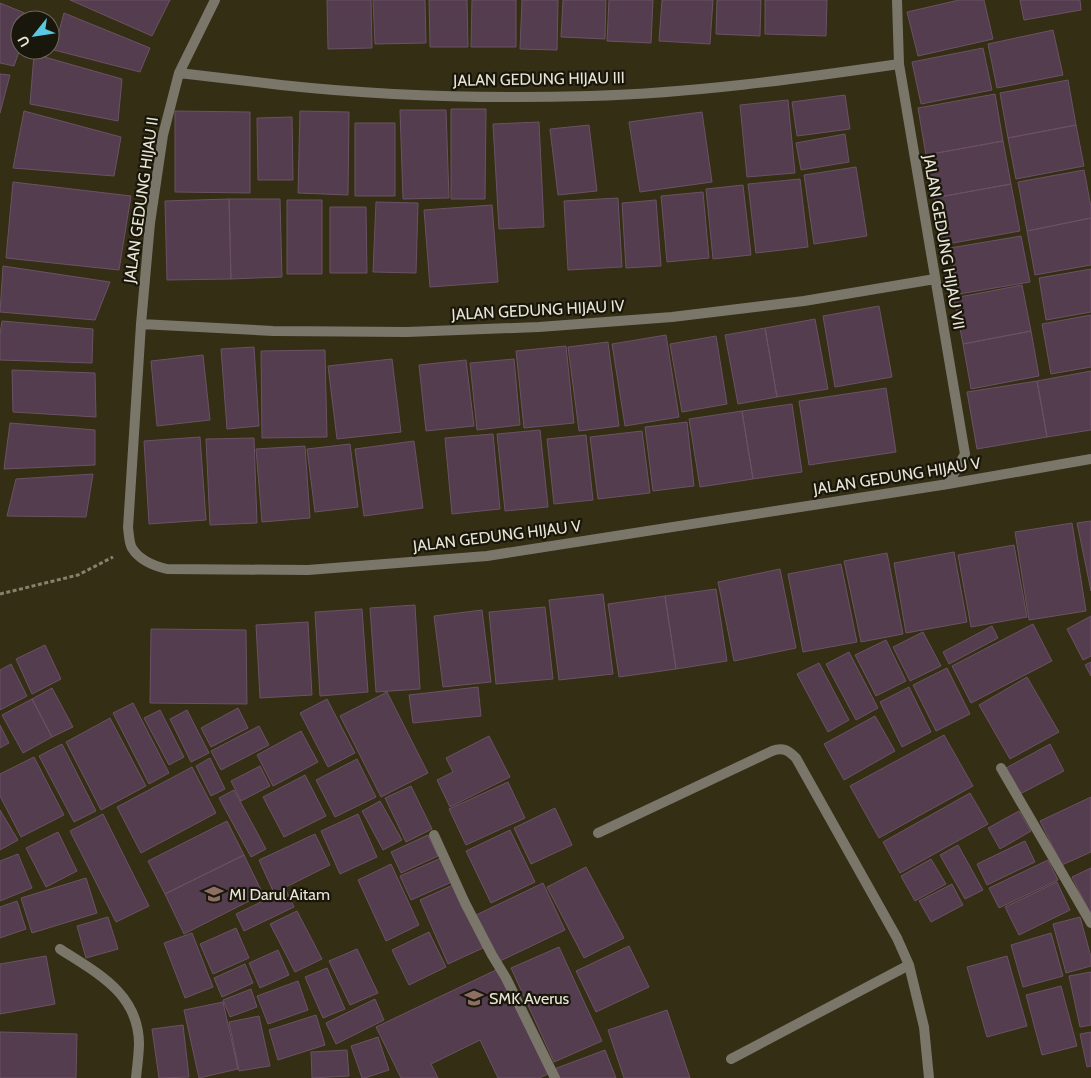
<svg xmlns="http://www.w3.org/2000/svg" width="1091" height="1078" viewBox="0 0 1091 1078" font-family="Cabin,sans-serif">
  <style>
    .building { fill: #543d4e; stroke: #6a5264 }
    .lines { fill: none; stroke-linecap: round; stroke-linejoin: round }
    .path { stroke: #87826d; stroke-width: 3; stroke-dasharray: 4 2.5; stroke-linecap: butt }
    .lane { stroke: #7a776a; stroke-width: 10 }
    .street { stroke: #7a776a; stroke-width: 10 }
    .labels { text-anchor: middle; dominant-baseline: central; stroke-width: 4.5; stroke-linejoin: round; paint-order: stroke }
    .street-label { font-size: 16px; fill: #e8e5d5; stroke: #19160b }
    .poi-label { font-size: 16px; fill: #e8e5d5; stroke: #19160b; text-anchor: start }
  </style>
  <rect width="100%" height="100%" fill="#342e14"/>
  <!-- building -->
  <path class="building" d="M 70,0 L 170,0 L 152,36 Z
    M 327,0 L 371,0 L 372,48 L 328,49 Z
    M 373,0 L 425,0 L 426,43 L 375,44 Z
    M 429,0 L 467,0 L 468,47 L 430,47 Z
    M 472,0 L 516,0 L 516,47 L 471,47 Z
    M 522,0 L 558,0 L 557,50 L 520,49 Z
    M 563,0 L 606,0 L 605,39 L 561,37 Z
    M 609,0 L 653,0 L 651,43 L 607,41 Z
    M 662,0 L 713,0 L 710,44 L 659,41 Z
    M 717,0 L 761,0 L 760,36 L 716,34 Z
    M 765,0 L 827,0 L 826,36 L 765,34 Z
    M 959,0 L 984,0 L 993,39 L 918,56 L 907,12 Z
    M 1020,0 L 1080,0 L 1081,10 L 1024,20 Z
    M 0,3 L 32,16 L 31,20 L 20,20 L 20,49 L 14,66 L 0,63 Z
    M 64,13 L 150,48 L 140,72 L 54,50 Z
    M 1053,30 L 1063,75 L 997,88 L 988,44 Z
    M 983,48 L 992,90 L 921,104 L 912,62 Z
    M 34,54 L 122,79 L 118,121 L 30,104 Z
    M 0,74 L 10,75 L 0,113 Z
    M 1068,80 L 1076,125 L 1008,138 L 1000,93 Z
    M 995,94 L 1003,141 L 926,155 L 918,108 Z
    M 845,95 L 850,129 L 797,136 L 792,102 Z
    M 788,100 L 795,173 L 747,177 L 740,105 Z
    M 451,109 L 486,109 L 485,199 L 451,199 Z
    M 400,110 L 446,110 L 449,198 L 403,199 Z
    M 24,111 L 121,137 L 114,176 L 13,168 Z
    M 175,111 L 250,112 L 250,193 L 175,192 Z
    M 300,111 L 349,112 L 348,195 L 298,193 Z
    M 702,112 L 712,182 L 640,192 L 629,122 Z
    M 292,117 L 293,180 L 258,180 L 257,118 Z
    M 539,122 L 544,227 L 499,229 L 493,124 Z
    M 355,123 L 395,123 L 395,196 L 355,196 Z
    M 589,125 L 597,191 L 558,195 L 550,129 Z
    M 1076,125 L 1084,166 L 1016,179 L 1008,138 Z
    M 845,134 L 849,162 L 801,170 L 796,143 Z
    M 1003,141 L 1011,184 L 934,198 L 926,155 Z
    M 856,167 L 867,236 L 814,244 L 804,175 Z
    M 1084,170 L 1091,207 L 1091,218 L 1027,231 L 1018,182 Z
    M 800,179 L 808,247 L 756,253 L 748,184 Z
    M 13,182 L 131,196 L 119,270 L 6,258 Z
    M 1011,184 L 1020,231 L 942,245 L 934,198 Z
    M 743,185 L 751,255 L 713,259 L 706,189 Z
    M 703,192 L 709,258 L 667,262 L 661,196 Z
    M 618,198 L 622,267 L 568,270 L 564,201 Z
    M 229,199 L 231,279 L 167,280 L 165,201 Z
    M 229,199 L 280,199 L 282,277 L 231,279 Z
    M 287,200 L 322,200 L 322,274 L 287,274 Z
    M 656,200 L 661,266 L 626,268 L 622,203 Z
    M 376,202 L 418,203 L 416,273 L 373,272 Z
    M 492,205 L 498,282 L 430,287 L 424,210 Z
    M 330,207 L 366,207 L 367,273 L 330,273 Z
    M 1091,218 L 1091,265 L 1035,275 L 1027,231 Z
    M 1021,236 L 1030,282 L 959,294 L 950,248 Z
    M 3,266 L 110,282 L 95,320 L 0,312 Z
    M 1091,269 L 1091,312 L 1046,320 L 1039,278 Z
    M 1022,285 L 1031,331 L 963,344 L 954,298 Z
    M 879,306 L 892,377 L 835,387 L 823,316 Z
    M 1091,315 L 1091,367 L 1051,374 L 1042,324 Z
    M 815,319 L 828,389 L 777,397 L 765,328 Z
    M 2,321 L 93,329 L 92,363 L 0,360 L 0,334 Z
    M 765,328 L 777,397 L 738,404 L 725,335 Z
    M 1031,331 L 1039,376 L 971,389 L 963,344 Z
    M 666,335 L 679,417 L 625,426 L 612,344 Z
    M 716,336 L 727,404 L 682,412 L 670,344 Z
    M 608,342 L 619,426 L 579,431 L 568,347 Z
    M 566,346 L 574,423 L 524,428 L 516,351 Z
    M 254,347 L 259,426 L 227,429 L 221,349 Z
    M 325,350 L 327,437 L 262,438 L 261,351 Z
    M 203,355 L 210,420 L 157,426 L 151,361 Z
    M 392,359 L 401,432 L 337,439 L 328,366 Z
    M 514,359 L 520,425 L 477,430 L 470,363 Z
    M 466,360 L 474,426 L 426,431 L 419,365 Z
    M 12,370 L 95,373 L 96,417 L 13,412 Z
    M 1091,371 L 1091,430 L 1047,437 L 1037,381 Z
    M 1037,381 L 1047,437 L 977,449 L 967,392 Z
    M 886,388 L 896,452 L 809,465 L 799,401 Z
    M 792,404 L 802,472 L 753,479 L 742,411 Z
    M 742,411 L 753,479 L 700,487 L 689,419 Z
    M 687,422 L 694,486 L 653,491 L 645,427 Z
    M 10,423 L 95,430 L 95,465 L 4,469 Z
    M 540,430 L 548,507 L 505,511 L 497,434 Z
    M 642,431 L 650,493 L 598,499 L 590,437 Z
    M 493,434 L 500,509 L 452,514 L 445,438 Z
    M 586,435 L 593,500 L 554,504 L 547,439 Z
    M 200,437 L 206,520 L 149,524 L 144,441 Z
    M 254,438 L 257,523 L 210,525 L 206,439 Z
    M 414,441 L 423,508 L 364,516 L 355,449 Z
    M 350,444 L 358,507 L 315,512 L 307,449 Z
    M 305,446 L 310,518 L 262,522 L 256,449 Z
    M 93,474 L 86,517 L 7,516 L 16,479 Z
    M 1091,521 L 1091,591 L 1077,523 Z
    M 1072,523 L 1086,611 L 1029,620 L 1015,532 Z
    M 1014,545 L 1027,617 L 971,627 L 958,555 Z
    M 954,552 L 967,622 L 906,633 L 894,563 Z
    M 887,553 L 903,634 L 861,642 L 844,561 Z
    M 841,564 L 857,642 L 803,652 L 788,574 Z
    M 780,569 L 796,648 L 734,661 L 718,582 Z
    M 716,589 L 727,661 L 676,669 L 665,596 Z
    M 603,594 L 613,674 L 559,680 L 549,600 Z
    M 665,596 L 676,669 L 619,677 L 608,604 Z
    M 415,605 L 420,689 L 376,692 L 370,608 Z
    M 545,607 L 553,679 L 496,684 L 489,612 Z
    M 362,609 L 368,692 L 320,696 L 315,612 Z
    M 482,610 L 491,682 L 443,687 L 434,616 Z
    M 1091,616 L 1091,656 L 1083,660 L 1067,629 Z
    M 308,622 L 312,695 L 260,698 L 256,625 Z
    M 1033,624 L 1052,661 L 971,703 L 952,666 Z
    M 992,626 L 998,638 L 949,664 L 943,652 Z
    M 151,629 L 246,630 L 247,704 L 150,703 Z
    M 923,632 L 941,666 L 910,681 L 893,647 Z
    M 886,640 L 906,681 L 876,696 L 855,655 Z
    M 45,645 L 61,679 L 32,694 L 16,659 Z
    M 849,652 L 878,708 L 856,720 L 826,664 Z
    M 1091,662 L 1091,676 L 1085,665 Z
    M 819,663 L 849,720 L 828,732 L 797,674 Z
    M 11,664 L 27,696 L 0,710 L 0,670 Z
    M 947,668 L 970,714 L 936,731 L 913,685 Z
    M 1027,677 L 1059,732 L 1010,759 L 979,705 Z
    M 478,687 L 481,716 L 413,723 L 409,695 Z
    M 909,687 L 931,732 L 902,747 L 880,702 Z
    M 52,688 L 73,727 L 52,737 L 32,699 Z
    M 387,692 L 428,773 L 381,797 L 340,716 Z
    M 32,699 L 52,737 L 23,753 L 2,715 Z
    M 327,699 L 355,753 L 328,767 L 300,713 Z
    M 133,703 L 169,773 L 149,784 L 113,713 Z
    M 238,708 L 248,728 L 211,747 L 201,728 Z
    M 160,710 L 184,757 L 169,765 L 144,718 Z
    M 187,710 L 209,753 L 191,762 L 170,719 Z
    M 875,716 L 895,751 L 844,780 L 824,744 Z
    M 110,718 L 146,786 L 101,810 L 66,742 Z
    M 0,725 L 9,743 L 0,748 Z
    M 259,726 L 269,745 L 221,770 L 211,751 Z
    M 301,731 L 318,762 L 273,786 L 257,755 Z
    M 944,735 L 973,786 L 879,838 L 850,786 Z
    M 489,736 L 510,777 L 450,807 L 437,780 L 453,772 L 446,758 Z
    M 62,744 L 96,811 L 74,822 L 39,756 Z
    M 1050,744 L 1064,771 L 1020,794 L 1006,768 Z
    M 34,757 L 64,815 L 21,837 L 0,796 L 0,774 Z
    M 210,758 L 225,789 L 211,796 L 196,766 Z
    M 357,759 L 376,797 L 335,817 L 316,780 Z
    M 260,766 L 270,786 L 241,801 L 231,781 Z
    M 192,767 L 216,813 L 141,853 L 117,807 Z
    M 305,775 L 326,816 L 284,837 L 263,797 Z
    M 508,782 L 525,818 L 466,845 L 449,809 Z
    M 411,786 L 432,829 L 406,842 L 385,798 Z
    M 234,790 L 266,849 L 251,857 L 219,798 Z
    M 970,793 L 988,824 L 900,873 L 883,842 Z
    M 1091,797 L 1091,852 L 1062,865 L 1040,821 Z
    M 380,801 L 402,840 L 383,850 L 362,811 Z
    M 555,808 L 572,845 L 531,864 L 514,828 Z
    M 0,810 L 18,840 L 0,850 Z
    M 1019,811 L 1031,831 L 1000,849 L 988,828 Z
    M 103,814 L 149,906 L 116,922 L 70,831 Z
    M 358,814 L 377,857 L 340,874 L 321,831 Z
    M 227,821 L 244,855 L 165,894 L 148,861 Z
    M 510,830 L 535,882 L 491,903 L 466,851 Z
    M 58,832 L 77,871 L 46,887 L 26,848 Z
    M 315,834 L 330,865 L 274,893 L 259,860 Z
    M 428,835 L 438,856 L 401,873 L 391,852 Z
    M 1025,841 L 1035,862 L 987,885 L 977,864 Z
    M 958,845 L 983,890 L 965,899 L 940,855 Z
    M 18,854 L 32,888 L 0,901 L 0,861 Z
    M 244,855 L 263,894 L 184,934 L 165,894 Z
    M 441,858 L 452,882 L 411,900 L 400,876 Z
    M 931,859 L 946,884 L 915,901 L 901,876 Z
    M 1048,860 L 1058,880 L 999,908 L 989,888 Z
    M 391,864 L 419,925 L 386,941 L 358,880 Z
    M 586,867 L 624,938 L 584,958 L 547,887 Z
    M 1091,868 L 1091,915 L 1072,877 Z
    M 86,878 L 97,913 L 32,933 L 21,898 Z
    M 1057,882 L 1070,910 L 1019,935 L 1005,907 Z
    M 543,883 L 565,930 L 498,962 L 476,915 Z
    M 455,884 L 483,948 L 448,964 L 420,900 Z
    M 952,884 L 963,905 L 931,922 L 919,901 Z
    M 286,890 L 294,907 L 244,931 L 236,914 Z
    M 17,901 L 26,929 L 0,938 L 0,907 Z
    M 297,911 L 322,959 L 295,972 L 270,924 Z
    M 108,917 L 118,949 L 86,958 L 77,926 Z
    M 1080,917 L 1091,957 L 1091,966 L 1066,973 L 1053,924 Z
    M 236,928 L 249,958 L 213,974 L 200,944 Z
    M 429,932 L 446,967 L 409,985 L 392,950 Z
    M 192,933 L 213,987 L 185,998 L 164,943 Z
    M 1051,933 L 1063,976 L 1023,987 L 1011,945 Z
    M 629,946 L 649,987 L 596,1012 L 576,971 Z
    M 559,947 L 602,1041 L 554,1062 L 511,968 Z
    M 357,949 L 378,993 L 350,1005 L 329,961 Z
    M 278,950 L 289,975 L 260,988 L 249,963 Z
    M 46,956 L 55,1004 L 0,1014 L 0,964 Z
    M 1007,956 L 1027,1026 L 987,1037 L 967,967 Z
    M 245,964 L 253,983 L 222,997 L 214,978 Z
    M 327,968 L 345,1009 L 323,1018 L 305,977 Z
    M 498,969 L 548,1074 L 539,1078 L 498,1078 L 480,1040 L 431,1064 L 438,1078 L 401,1078 L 376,1027 Z
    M 1091,972 L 1091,1025 L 1080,1027 L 1069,976 Z
    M 298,981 L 308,1010 L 268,1024 L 257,996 Z
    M 1061,986 L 1077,1046 L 1042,1055 L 1026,995 Z
    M 251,989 L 257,1007 L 230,1017 L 223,1000 Z
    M 375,999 L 384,1020 L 336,1044 L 326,1023 Z
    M 223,1002 L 238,1069 L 199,1078 L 184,1010 Z
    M 667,1010 L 690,1078 L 624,1078 L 608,1030 Z
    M 316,1015 L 325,1045 L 278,1060 L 269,1030 Z
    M 259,1016 L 270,1066 L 239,1071 L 229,1022 Z
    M 183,1025 L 189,1077 L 159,1078 L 152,1029 Z
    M 0,1032 L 77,1034 L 76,1078 L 0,1078 Z
    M 1091,1032 L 1091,1066 L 1087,1067 L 1080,1034 Z
    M 378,1037 L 389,1070 L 365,1078 L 362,1078 L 351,1046 Z
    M 347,1050 L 349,1076 L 312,1078 L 311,1052 Z
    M 605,1050 L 616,1078 L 557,1078 L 554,1069 Z"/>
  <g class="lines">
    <!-- path -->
    <path class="path" d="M 0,594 L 78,575 L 113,557"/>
    <!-- lane -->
    <path class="lane" d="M 598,833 L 772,751 C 783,747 788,750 796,758 L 897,938 L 909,965 L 924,1027 L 929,1078
      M 60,949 C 97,973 138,993 139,1043 C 139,1054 137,1067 136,1078
      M 731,1059 L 909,965"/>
    <!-- street -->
    <path class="street" d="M 215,0 L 179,73 L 163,135 L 150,223 L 141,324 L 128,528 C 129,534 129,543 132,548 C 140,561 154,566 167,569 L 308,570 L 487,556 L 948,484 L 1091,459
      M 897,0 L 899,64 L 965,454 L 948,484
      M 179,73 C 213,77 247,81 281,85 C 383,96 487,99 590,96 C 694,93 796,79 899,64
      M 141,324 L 273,331 L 407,332 L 539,327 L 672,317 L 804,301 L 935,279
      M 1001,768 L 1091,923
      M 434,835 L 465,903 L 492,955 L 506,978 L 555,1078"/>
  </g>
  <!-- icons -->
  <defs>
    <g id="school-bare" transform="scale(1.5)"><path d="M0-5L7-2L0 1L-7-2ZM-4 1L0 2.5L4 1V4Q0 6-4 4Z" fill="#8d6e63" stroke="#19160b" stroke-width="2.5" paint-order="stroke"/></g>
  </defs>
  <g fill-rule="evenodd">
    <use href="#school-bare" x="214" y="894"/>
    <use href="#school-bare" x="474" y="998"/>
  </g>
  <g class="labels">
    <!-- street labels -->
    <g class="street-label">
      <text transform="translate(539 79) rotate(-1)">JALAN GEDUNG HIJAU III</text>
      <text transform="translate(141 200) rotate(-82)">JALAN GEDUNG HIJAU II</text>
      <text transform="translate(944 242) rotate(80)">JALAN GEDUNG HIJAU VII</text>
      <text transform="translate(538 310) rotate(-3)">JALAN GEDUNG HIJAU IV</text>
      <text transform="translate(897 476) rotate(-9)">JALAN GEDUNG HIJAU V</text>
      <text transform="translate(497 536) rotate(-7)">JALAN GEDUNG HIJAU V</text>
    </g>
    <!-- poi labels -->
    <g class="poi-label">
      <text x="229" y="894">MI Darul Aitam</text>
      <text x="489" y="998">SMK Averus</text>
    </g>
  </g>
  <!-- north arrow -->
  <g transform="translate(35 35) rotate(240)"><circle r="24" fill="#19160b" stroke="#6c695c"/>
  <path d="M0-4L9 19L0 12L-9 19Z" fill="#5ac8e5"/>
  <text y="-8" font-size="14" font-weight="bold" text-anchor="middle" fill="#e8e5d5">U</text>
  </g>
</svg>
